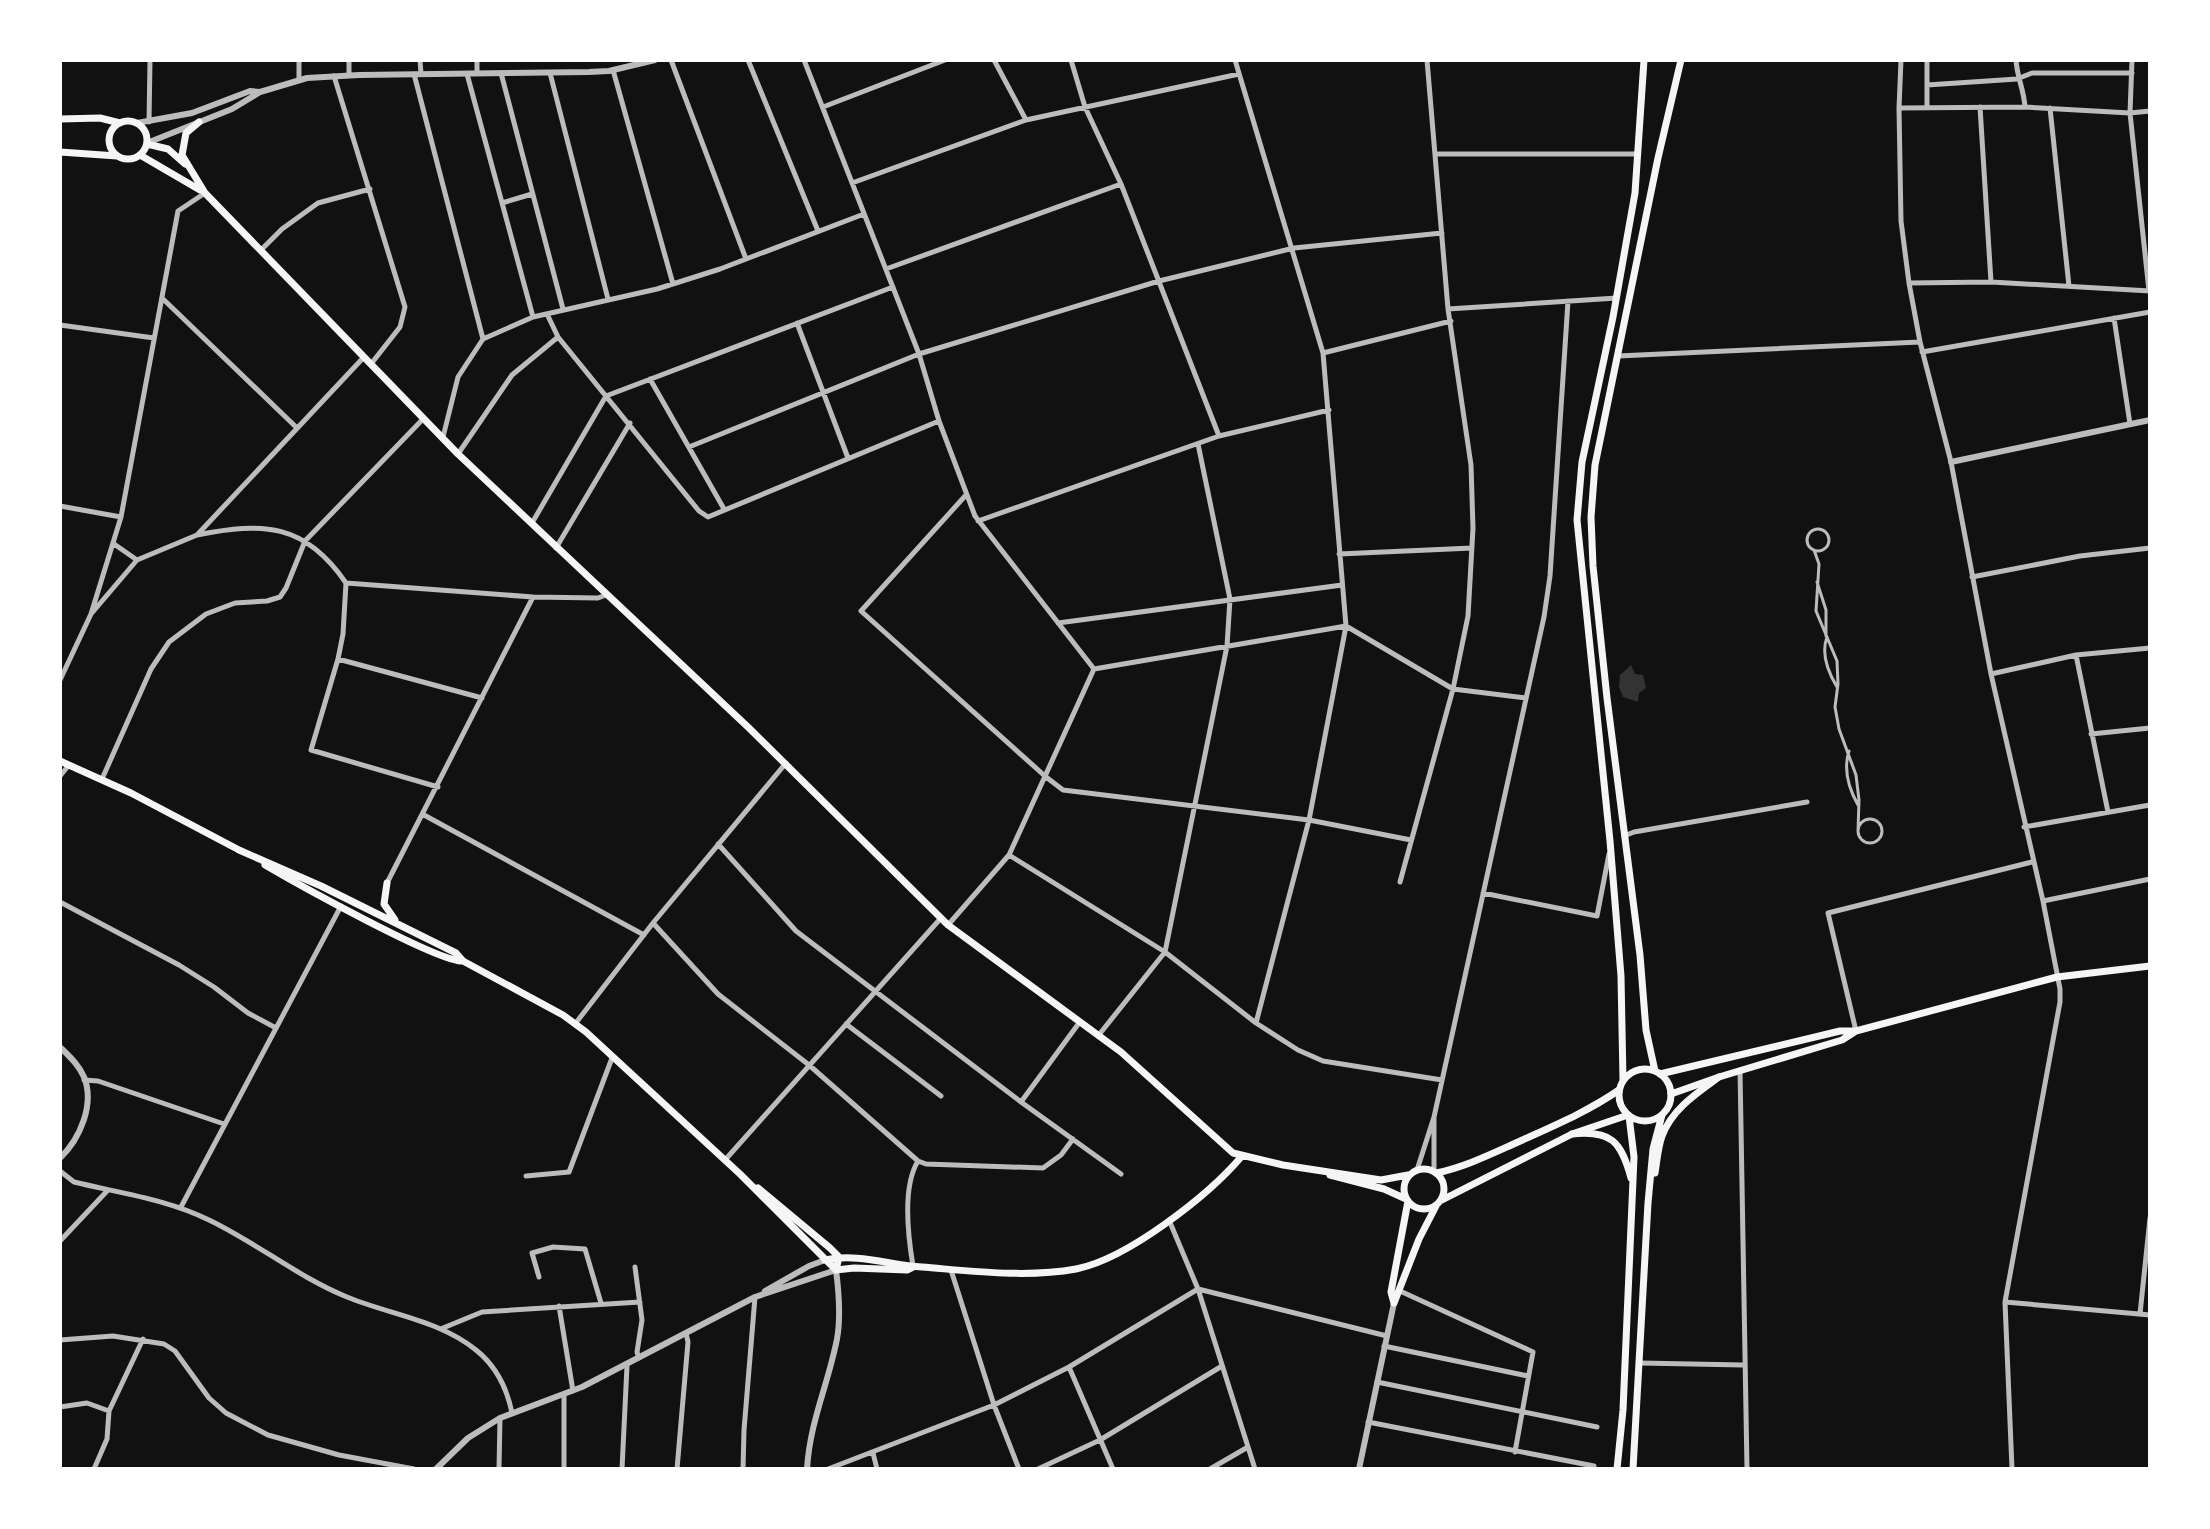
<svg xmlns="http://www.w3.org/2000/svg" width="2210" height="1529" viewBox="0 0 2210 1529" font-family="'IBM Plex Sans',sans-serif">
  <style>
    .water { fill: #333 }
    .lines { fill: none; stroke-linecap: round; stroke-linejoin: round }
    .pedestrian { stroke: #bcbcbc; stroke-width: 3 }
    .minor { stroke: #bcbcbc; stroke-width: 5 }
    .tertiary { stroke: #bcbcbc; stroke-width: 6 }
    .secondary { stroke: #f5f5f5; stroke-width: 7 }
    .primary { stroke: #f5f5f5; stroke-width: 7 }
  </style>
  <rect width="100%" height="100%" fill="#111"/>
  <!-- water -->
  <path class="water" d="M 1631,665 L 1635,674 L 1643,675 L 1646,688 L 1639,693 L 1638,702 L 1623,697 L 1619,687 L 1620,675 Z"/>
  <g class="lines">
    <!-- pedestrian -->
    <path class="pedestrian" d="M1807 540a11 11 0 1 1 22 0a11 11 0 1 1-22 0Z
      M 1814,550 L 1819,564 L 1816,611 L 1837,661 L 1838,684 L 1835,707 L 1839,729 L 1856,775 L 1859,800 L 1858,831
      M 1817,582 L 1826,610 L 1826,636
      M 1827,637 C 1821,653 1828,672 1837,687
      M 1849,751 C 1843,770 1849,789 1858,805
      M1858 831a12 12 0 1 1 24 0a12 12 0 1 1-24 0Z"/>
    <!-- minor -->
    <path class="minor" d="M 299,60 L 299,80
      M 349,60 L 349,75
      M 420,60 L 421,74
      M 671,60 L 746,259
      M 748,60 L 818,231
      M 804,60 L 919,354 L 939,421 L 975,516 L 1094,669 L 1009,855 L 948,925
      M 994,60 L 1026,120
      M 1071,60 L 1085,107 L 1121,184 L 1219,436
      M 1235,60 L 1323,353 L 1346,626 L 1309,820 L 1256,1023
      M 1901,60 L 1899,108 L 1901,221 L 1909,283 L 1920,342 L 1951,462 L 1991,674 L 2043,901 L 2060,989 L 2060,1002 L 2005,1302 L 2012,1469
      M 1927,60 L 1927,107
      M 2016,60 C 2017,77 2024,90 2025,107
      M 2132,60 L 2130,113 L 2149,291
      M 613,70 L 673,284
      M 477,73 L 477,60
      M 501,73 L 563,309
      M 550,73 L 608,299
      M 414,74 L 483,339 L 458,377 L 443,437
      M 467,74 L 533,317
      M 334,76 L 405,307 L 400,327 L 371,364
      M 1927,85 L 2017,79 L 2032,73 L 2132,73
      M 823,107 L 945,60
      M 1980,107 L 1991,282
      M 1899,108 L 2025,107 L 2130,113 L 2150,111
      M 2050,108 L 2069,286
      M 149,122 L 150,60
      M 1435,154 L 1638,154
      M 852,183 L 1026,120 L 1239,74
      M 502,203 L 532,194
      M 261,250 L 282,229 L 318,203 L 370,189
      M 886,269 L 1121,184
      M 1909,283 L 1991,282 L 2150,291
      M 162,298 L 297,428
      M 1448,309 L 1617,298
      M 547,314 L 558,337 L 699,511 L 708,517 L 939,421
      M 2114,318 L 2130,424
      M 797,323 L 848,458
      M 60,325 L 154,338
      M 483,339 L 533,317 L 657,289 L 720,269 L 864,214
      M 1922,352 L 2150,312
      M 1323,353 L 1451,321
      M 1618,356 L 1920,342
      M 650,379 L 724,509
      M 689,447 L 919,354 L 1159,281 L 1294,248 L 1442,233
      M 458,454 L 512,375 L 558,337
      M 966,495 L 861,611 L 1046,777 L 1063,790 L 1309,820 L 1411,840
      M 60,506 L 121,517
      M 978,521 L 1219,436 L 1329,410
      M 532,523 L 606,396 L 893,287
      M 197,535 C 264,522 305,523 346,583 L 533,597 L 598,598 L 606,595
      M 114,544 L 137,560
      M 556,548 L 630,423
      M 1339,554 L 1472,548
      M 1972,577 L 2080,556 L 2150,548
      M 346,583 L 343,634 L 338,659 L 311,750 L 438,787
      M 91,614 L 137,560 L 197,535 L 364,357
      M 1058,623 L 1342,585
      M 2076,655 L 2108,812
      M 338,659 L 482,698
      M 1094,669 L 1346,626 L 1453,689 L 1526,698
      M 1991,674 L 2076,655 L 2150,648
      M 60,680 L 91,614 L 121,517 L 178,211 L 205,193
      M 2091,734 L 2150,728
      M 60,776 L 69,765
      M 102,779 L 151,669 L 169,642 L 206,614 L 235,603 L 267,601 L 280,597 L 286,588 L 305,541 L 424,418
      M 424,815 L 644,935
      M 2024,827 L 2150,805
      M 1624,836 L 1634,832 L 1807,802
      M 718,844 L 796,931 L 1021,1102 L 1121,1174
      M 1009,855 L 1165,952 L 1256,1023 L 1298,1050 L 1323,1061 L 1442,1080
      M 1400,882 L 1453,689 L 1468,616 L 1473,528 L 1471,465 L 1448,309 L 1427,60
      M 387,883 L 533,597
      M 1483,893 L 1597,916 L 1609,854
      M 2043,901 L 2150,879
      M 60,902 L 179,965 L 214,987 L 248,1013 L 276,1028
      M 653,923 L 718,994 L 809,1065 L 918,1161 L 926,1164 L 1043,1168 L 1061,1155 L 1073,1139
      M 575,1024 L 653,923 L 786,763
      M 846,1024 L 941,1096
      M 1856,1031 L 1828,913 L 2032,862
      M 1098,1036 L 1165,952 L 1227,646 L 1230,599 L 1198,444
      M 1740,1070 L 1747,1469
      M 84,1080 L 98,1081 L 224,1124
      M 1021,1102 L 1079,1023
      M 725,1160 L 941,918
      M 1417,1170 L 1434,1117 L 1544,617 L 1550,576 L 1568,301
      M 60,1171 L 74,1182 C 119,1193 167,1199 209,1220 C 257,1243 298,1277 347,1297 C 391,1315 439,1320 476,1350 C 496,1366 507,1388 512,1413
      M 1434,1171 L 1434,1118
      M 526,1176 L 569,1172 L 612,1058
      M 181,1207 L 341,906
      M 1169,1220 L 1198,1289 L 1255,1469
      M 60,1241 L 108,1190
      M 913,1266 C 908,1236 902,1187 918,1161
      M 635,1267 L 642,1320 L 637,1352 L 639,1358
      M 951,1270 L 994,1405 L 1019,1469
      M 539,1277 L 532,1253 L 553,1247 L 585,1249 L 601,1303
      M 1400,1291 L 1533,1352 L 1515,1452
      M 2005,1302 L 2150,1315
      M 559,1306 L 573,1391
      M 2140,1314 L 2150,1218
      M 443,1328 L 482,1312 L 640,1302
      M 60,1340 L 113,1336 L 164,1344 L 175,1351 L 209,1398 L 226,1413 L 268,1435 L 339,1455 L 414,1469
      M 1384,1346 L 1528,1376
      M 1640,1363 L 1743,1365
      M 1069,1367 L 1113,1469
      M 1377,1382 L 1597,1427
      M 564,1395 L 564,1469
      M 60,1407 L 87,1403 L 109,1411
      M 1368,1422 L 1594,1466
      M 873,1453 L 877,1469
      M 94,1469 L 107,1439 L 109,1411 L 143,1339
      M 499,1469 L 500,1418
      M 622,1469 L 627,1366
      M 677,1469 L 688,1342 L 686,1333
      M 743,1469 L 744,1430 L 755,1297
      M 828,1469 L 994,1405 L 1069,1367 L 1198,1289 L 1387,1336
      M 1038,1469 L 1100,1440 L 1222,1366
      M 1210,1469 L 1248,1447"/>
    <!-- tertiary -->
    <path class="tertiary" d="M 137,123 L 192,113 L 250,91 L 260,92
      M 147,143 L 232,109 L 260,92 L 307,78 L 359,75 L 589,72 L 609,71 L 655,60
      M 1951,462 L 2150,420
      M 60,1047 C 69,1056 79,1065 84,1077 C 95,1104 80,1139 60,1158
      M 765,1291 L 809,1266 L 825,1260
      M 436,1469 L 468,1438 L 500,1418 L 582,1387 L 755,1297 L 836,1270 C 839,1293 841,1317 837,1339 C 828,1385 810,1421 807,1469
      M 1359,1469 L 1394,1303"/>
    <!-- secondary -->
    <path class="secondary" d="M 60,119 L 100,118 L 120,123
      M109 140a19 19 0 1 1 38 0a19 19 0 1 1-38 0Z
      M 199,122 L 186,133 L 182,155 L 205,193 L 458,454 L 749,728 L 948,925 L 1121,1052 L 1233,1153 L 1283,1165 L 1381,1180 L 1408,1175
      M 147,144 L 168,149 L 185,164
      M 60,152 L 117,156
      M 140,155 L 200,190
      M 60,761 L 131,793 L 241,851
      M 239,850 L 321,886 L 456,953 L 463,961 L 563,1015 L 586,1032 L 740,1174 L 836,1270
      M 265,865 C 294,882 439,963 463,961
      M 387,883 L 384,904 L 395,920
      M 1660,1074 L 1840,1031 L 1856,1031 L 2057,977 L 2150,966
      M 1671,1094 L 1719,1077 L 1842,1040 L 1856,1031
      M1404 1189a20 20 0 1 1 40 0a20 20 0 1 1-40 0Z
      M 1436,1173 C 1465,1167 1491,1154 1518,1142 C 1553,1126 1587,1112 1619,1090
      M 1330,1175 L 1384,1189 L 1406,1199
      M 758,1188 L 830,1248 L 839,1257 L 836,1270
      M 1440,1201 L 1572,1134 L 1628,1115
      M 825,1260 C 858,1253 890,1265 922,1267 C 972,1271 1026,1278 1076,1269 C 1127,1259 1208,1196 1242,1156
      M 836,1270 L 854,1268 L 907,1270 L 913,1267
      M 1394,1303 L 1419,1239 L 1436,1206
      M 1394,1303 L 1391,1292 L 1408,1201"/>
    <!-- primary -->
    <path class="primary" d="M1619 1095a26 26 0 1 1 52 0a26 26 0 1 1-52 0Z
      M 1655,1071 L 1646,1030 L 1640,955 L 1607,698 L 1593,566 L 1591,517 L 1595,465 L 1658,158 L 1681,60
      M 1623,1080 L 1621,976 L 1610,841 L 1577,520 L 1582,462 L 1613,317 L 1635,193 L 1644,60
      M 1572,1134 C 1611,1130 1621,1141 1631,1178
      M 1655,1173 C 1657,1161 1658,1147 1662,1136 C 1672,1109 1697,1093 1719,1077
      M 1617,1469 L 1623,1410 L 1634,1157 L 1629,1116
      M 1633,1469 L 1648,1203 L 1653,1149 L 1662,1115"/>
  </g>
  <!-- border -->
  <rect width="2210" height="1529" fill="none" stroke="#ffffff" stroke-width="124"/>
</svg>
